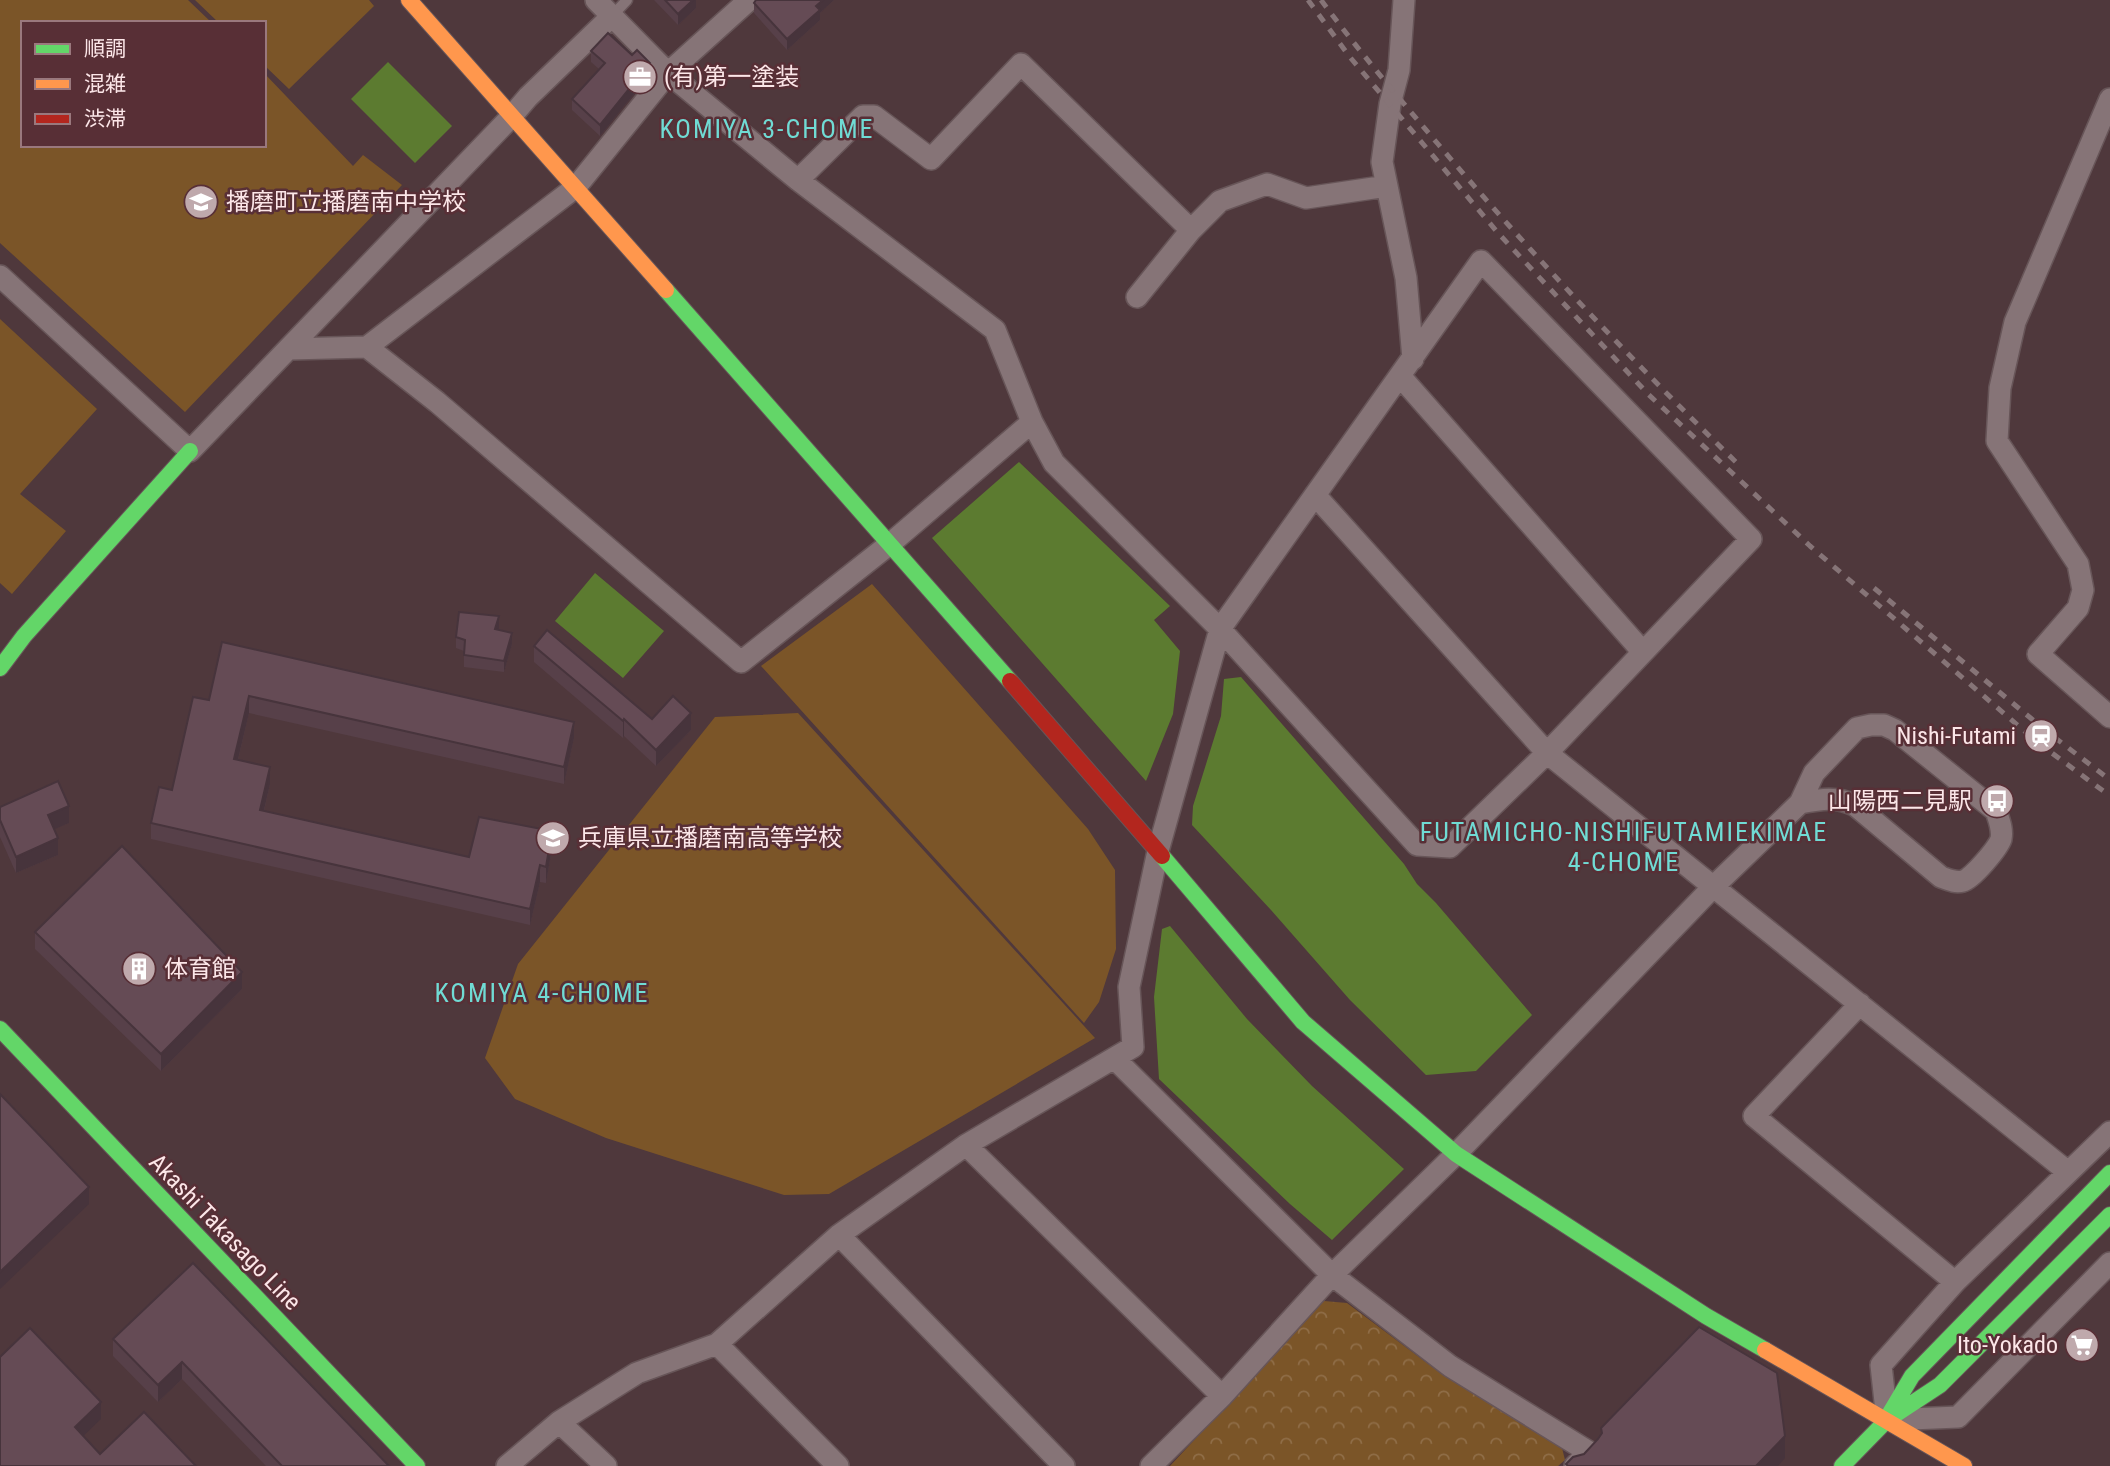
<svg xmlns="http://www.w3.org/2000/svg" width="2110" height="1466" viewBox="0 0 2110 1466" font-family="'Roboto Condensed','Noto Sans JP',sans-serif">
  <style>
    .grass { fill: #7b5528 }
    .park { fill: url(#park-crowns) }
    .water { fill: #5c7b30 }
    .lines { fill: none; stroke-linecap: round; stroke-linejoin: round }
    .lane-casing { stroke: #675558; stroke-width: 13 }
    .street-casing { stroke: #675558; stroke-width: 24 }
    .fast-casing { stroke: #675558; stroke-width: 18 }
    .slow-casing { stroke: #675558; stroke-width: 18 }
    .jam-casing { stroke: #675558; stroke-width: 18 }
    .lane { stroke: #867477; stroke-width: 10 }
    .street { stroke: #867477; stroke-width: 21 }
    .fast { stroke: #63d668; stroke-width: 16 }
    .slow { stroke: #ff974d; stroke-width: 16 }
    .jam { stroke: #b3261e; stroke-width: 16 }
    .rail { stroke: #867477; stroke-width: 5; stroke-dasharray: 9 9; stroke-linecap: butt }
    .wall { fill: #574049 }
    .shaded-wall { fill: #47343c }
    .building { fill: #654b55; stroke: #47343c; stroke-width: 2 }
    .labels { text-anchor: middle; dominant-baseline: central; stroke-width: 5; stroke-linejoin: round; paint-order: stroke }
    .poi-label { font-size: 24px; fill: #fce6e8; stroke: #582f36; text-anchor: start }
    .street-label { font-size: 24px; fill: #fce6e8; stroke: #582f36 }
    .neighbourhood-label { font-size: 26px; letter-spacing: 2px; fill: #70dbd4; stroke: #582f36 }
  </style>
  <defs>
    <pattern id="park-crowns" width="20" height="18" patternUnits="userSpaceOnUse" patternTransform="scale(1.75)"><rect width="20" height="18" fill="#7b5528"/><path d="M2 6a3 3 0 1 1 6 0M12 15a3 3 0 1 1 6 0" fill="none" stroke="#8f6d47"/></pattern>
  </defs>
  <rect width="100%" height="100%" fill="#4f383c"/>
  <!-- grass -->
  <path class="grass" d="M 0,0 L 188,0 L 212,23 L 23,23 L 23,145 L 264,145 L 264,73 L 353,166 L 363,155 L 402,185 L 185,412 L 0,243 Z
    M 195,0 L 369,0 L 374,6 L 289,89 L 264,65 L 264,23 L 219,23 Z
    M 0,319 L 97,409 L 20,494 L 66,531 L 12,594 L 0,583 Z
    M 872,584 L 1088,829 L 1115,870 L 1116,949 L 1099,1002 L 1084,1023 L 761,666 Z
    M 798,713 L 1095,1038 L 829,1194 L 784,1195 L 606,1138 L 515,1099 L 485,1058 L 518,964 L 715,717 Z"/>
  <!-- park -->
  <path class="park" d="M 1324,1301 L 1347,1303 L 1443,1375 L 1562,1448 L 1565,1460 L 1558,1466 L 1170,1466 Z"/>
  <!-- water -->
  <path class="water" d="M 388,62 L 452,126 L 415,163 L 351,99 Z
    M 1019,462 L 1170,606 L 1154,620 L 1180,651 L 1173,714 L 1146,781 L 932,538 Z
    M 595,573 L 664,631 L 623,678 L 555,621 Z
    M 1241,677 L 1404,864 L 1417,884 L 1436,903 L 1532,1015 L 1476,1071 L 1426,1075 L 1350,1000 L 1271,910 L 1192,825 L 1193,806 L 1221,716 L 1224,679 Z
    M 1170,926 L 1247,1019 L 1312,1086 L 1404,1169 L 1332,1240 L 1290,1204 L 1159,1079 L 1154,997 L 1162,929 Z"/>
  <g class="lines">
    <!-- lane casing -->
    <g class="lane-casing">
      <path id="lane" d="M 612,16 L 627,0"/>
    </g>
    <!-- street casing -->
    <g class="street-casing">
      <path id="street" d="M 596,0 L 668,73 L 798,180 L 995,330 L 1032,422
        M 1404,0 L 1399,70 L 1390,104 L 1382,162 L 1406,278 L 1413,359
        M 2110,99 L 2015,322 L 2000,388 L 1997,441 L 2078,564 L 2083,590 L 2078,608 L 2038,654 L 2110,717
        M 798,180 L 863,116 L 874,116 L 931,159 L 1021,64 L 1191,230
        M 0,276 L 190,451 L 511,117 L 528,97 L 612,16
        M 1137,297 L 1191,230 L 1220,201 L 1267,184 L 1306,198 L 1387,186
        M 367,347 L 437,402 L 741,662 L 891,543 L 1032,422 L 1054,463 L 1220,629 L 1417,845 L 1450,847 L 1547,753 L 1751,539 L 1481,261 L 1220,629 L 1158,851 L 1129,987 L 1133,1047 L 966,1145 L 839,1235 L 717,1344 L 637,1373 L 559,1422 L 507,1466
        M 290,349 L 367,347 L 576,187 L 668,73 L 749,0
        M 1400,376 L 1642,651
        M 1315,495 L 1547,753 L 2068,1172
        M 1860,1004 L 1754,1116 L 1955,1282
        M 1115,1059 L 1332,1275 L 1450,1366 L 1589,1452 L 1575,1466
        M 2110,1132 L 1955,1282 L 1881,1365 L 1887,1420 L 1958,1417 L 2110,1263
        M 966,1145 L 1222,1396
        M 839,1235 L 1064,1466
        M 717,1344 L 838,1466
        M 559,1422 L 606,1466
        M 1151,1466 L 1222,1396 L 1332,1275 L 1456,1154 L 1713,887 L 1800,803 L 1814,773 L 1857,728 L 1871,725 L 1884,725 L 1895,730 L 1996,811 C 1999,820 2003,829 2001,839 C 1998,848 1972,879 1963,881 C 1955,883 1949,880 1941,877 L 1856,806 C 1837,796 1821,799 1800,803"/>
    </g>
    <!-- fast casing -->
    <g class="fast-casing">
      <path id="fast" d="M 666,290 L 1010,681
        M 0,668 L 24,636 L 190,451
        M 1162,856 L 1303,1022 L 1456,1154 L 1706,1316 L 1765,1350
        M 0,1029 L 417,1466
        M 1890,1413 L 1912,1376 L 2110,1173
        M 1842,1466 L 1887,1420 L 1940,1385 L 2110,1215"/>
    </g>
    <!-- slow casing -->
    <g class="slow-casing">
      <path id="slow" d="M 409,0 L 666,290
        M 1765,1350 L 1964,1466"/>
    </g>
    <!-- jam casing -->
    <g class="jam-casing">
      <path id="jam" d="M 1010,681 L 1162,856"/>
    </g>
    <!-- lane -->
    <use href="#lane" class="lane"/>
    <!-- street -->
    <use href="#street" class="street"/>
    <!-- fast -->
    <use href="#fast" class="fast"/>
    <!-- slow -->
    <use href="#slow" class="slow"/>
    <!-- jam -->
    <use href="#jam" class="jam"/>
    <!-- rail -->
    <path class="rail" d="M 1308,0 L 1349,56 L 1498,233 L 1648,394 L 1810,546 L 2037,742 L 2110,796
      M 1321,0 C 1358,50 1398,97 1438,144 C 1533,256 1634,363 1739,465
      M 1874,588 L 2045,730 L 2110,780"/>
  </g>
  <!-- wall -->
  <path class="wall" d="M 654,0 L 696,0 L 696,8 L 678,25 Z
    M 756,0 L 834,0 L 820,13 L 820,20 L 787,50 L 754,13 L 754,3 Z
    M 591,51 L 650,74 L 600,136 L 572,110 L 572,99 L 599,69 L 591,62 Z
    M 499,628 L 499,630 L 512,644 L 504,672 L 464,667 L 464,651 L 456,648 L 456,637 Z
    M 222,642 L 574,738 L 564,784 L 249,713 L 238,760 L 270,784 L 264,811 L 469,857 L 552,848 L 546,883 L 540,882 L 530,925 L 151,839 L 151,823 L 172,790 L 209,700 Z
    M 534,646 L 652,719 L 691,730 L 656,766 L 624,736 L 623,738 L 534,662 Z
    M 0,807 L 69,823 L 54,829 L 58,855 L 16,873 L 0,837 Z
    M 35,932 L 242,989 L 161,1071 L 35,949 Z
    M 193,1263 L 389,1466 L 266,1466 L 182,1379 L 158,1402 L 113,1356 L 113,1339 Z"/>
  <!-- shaded-wall -->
  <path class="shaded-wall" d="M 693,0 L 696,0 L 696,8 L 678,25 L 678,14 Z
    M 823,0 L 834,0 L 820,13 L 820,20 L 787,50 L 787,39 Z
    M 650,63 L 650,74 L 600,136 L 600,125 Z
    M 499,616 L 499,628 L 495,641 L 495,629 Z
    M 512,633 L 512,644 L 504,672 L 504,661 Z
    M 249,696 L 249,713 L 234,776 L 234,759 Z
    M 691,713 L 691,730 L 656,766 L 656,750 Z
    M 624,719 L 624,736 L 623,738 L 623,721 Z
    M 574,722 L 574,738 L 564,784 L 564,767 Z
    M 270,767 L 270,784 L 260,827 L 260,810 Z
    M 69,806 L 69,823 L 48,832 L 48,815 Z
    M 552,831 L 552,848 L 546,883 L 546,867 Z
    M 58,838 L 58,855 L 16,873 L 16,857 Z
    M 540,865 L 540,882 L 530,925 L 530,909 Z
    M 242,972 L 242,989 L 161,1071 L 161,1054 Z
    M 89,1187 L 89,1204 L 0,1289 L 0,1272 Z
    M 182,1362 L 182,1379 L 158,1402 L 158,1385 Z
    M 101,1402 L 101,1419 L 75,1444 L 75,1427 Z
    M 1785,1436 L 1785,1458 L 1778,1466 L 1756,1466 Z"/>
  <!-- building -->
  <path class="building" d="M 665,0 L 693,0 L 678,14 Z
    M 756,0 L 823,0 L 816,6 L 820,10 L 787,39 L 754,3 Z
    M 608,33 L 632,55 L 637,50 L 650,63 L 600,125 L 572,99 L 605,63 L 591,51 Z
    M 459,612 L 499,616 L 495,629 L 512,633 L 504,661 L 464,655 L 465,640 L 456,637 Z
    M 547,630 L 652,719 L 673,696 L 691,713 L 656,750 L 624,719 L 623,721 L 534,646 Z
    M 222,642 L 574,722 L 564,767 L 249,696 L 234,759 L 270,767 L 260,810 L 469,857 L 479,817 L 552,831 L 546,867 L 540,865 L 530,909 L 151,823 L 159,787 L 172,790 L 193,697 L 209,700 Z
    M 58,781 L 69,806 L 48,815 L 58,838 L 16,857 L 0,820 L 0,807 Z
    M 122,846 L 242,972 L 161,1054 L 35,932 Z
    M 0,1094 L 89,1187 L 0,1272 Z
    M 193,1263 L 389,1466 L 282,1466 L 182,1362 L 158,1385 L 113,1339 Z
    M 1699,1327 L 1777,1373 L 1785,1436 L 1756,1466 L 1568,1466 L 1566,1464 L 1573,1457 L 1584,1454 L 1598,1439 L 1602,1433 L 1601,1428 Z
    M 30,1328 L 101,1402 L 75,1427 L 100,1454 L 144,1412 L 196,1466 L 0,1466 L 0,1357 Z"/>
  <!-- icons -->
  <defs>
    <g id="office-disc" transform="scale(1.75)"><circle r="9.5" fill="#bfa9ac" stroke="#582f36"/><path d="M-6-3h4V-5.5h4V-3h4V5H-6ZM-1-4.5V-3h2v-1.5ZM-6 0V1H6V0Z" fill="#fff"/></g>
    <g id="school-disc" transform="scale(1.75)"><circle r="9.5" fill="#bfa9ac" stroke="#582f36"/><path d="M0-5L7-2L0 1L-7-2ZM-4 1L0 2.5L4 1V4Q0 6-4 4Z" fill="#fff"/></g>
    <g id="station-disc" transform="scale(1.75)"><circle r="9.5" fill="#bfa9ac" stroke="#582f36"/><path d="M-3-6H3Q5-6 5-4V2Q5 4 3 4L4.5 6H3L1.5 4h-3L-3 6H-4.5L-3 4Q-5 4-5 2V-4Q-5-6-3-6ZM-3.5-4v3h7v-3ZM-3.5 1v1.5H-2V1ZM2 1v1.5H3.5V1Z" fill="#fff"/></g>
    <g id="bus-disc" transform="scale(1.75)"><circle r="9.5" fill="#bfa9ac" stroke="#582f36"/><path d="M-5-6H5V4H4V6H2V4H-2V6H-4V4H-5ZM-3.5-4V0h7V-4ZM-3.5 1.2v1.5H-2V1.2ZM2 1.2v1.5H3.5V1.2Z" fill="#fff"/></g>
    <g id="building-disc" transform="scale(1.75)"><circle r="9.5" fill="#bfa9ac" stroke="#582f36"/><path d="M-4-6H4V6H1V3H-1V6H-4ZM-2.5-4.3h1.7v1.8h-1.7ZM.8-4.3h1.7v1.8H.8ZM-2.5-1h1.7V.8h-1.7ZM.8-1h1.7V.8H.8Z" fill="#fff"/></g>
    <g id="supermarket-disc" transform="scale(1.75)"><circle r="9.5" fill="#bfa9ac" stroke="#582f36"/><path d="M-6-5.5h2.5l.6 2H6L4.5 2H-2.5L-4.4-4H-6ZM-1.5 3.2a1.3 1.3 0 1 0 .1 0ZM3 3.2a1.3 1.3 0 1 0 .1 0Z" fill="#fff"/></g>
  </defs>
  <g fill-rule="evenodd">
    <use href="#office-disc" x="640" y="77"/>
    <use href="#school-disc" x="201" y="202"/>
    <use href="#station-disc" x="2041" y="736"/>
    <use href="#bus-disc" x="1997" y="801"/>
    <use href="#school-disc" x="553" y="838"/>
    <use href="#building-disc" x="139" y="969"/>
    <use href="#supermarket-disc" x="2082" y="1345"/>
  </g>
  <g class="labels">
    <!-- poi labels -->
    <g class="poi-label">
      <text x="664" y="77">(有)第一塗装</text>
      <text x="226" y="202">播磨町立播磨南中学校</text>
      <text x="2016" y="736" text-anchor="end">Nishi-Futami</text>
      <text x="1972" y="801" text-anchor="end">山陽西二見駅</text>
      <text x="578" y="838">兵庫県立播磨南高等学校</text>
      <text x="164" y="969">体育館</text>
      <text x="2058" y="1345" text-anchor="end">Ito-Yokado</text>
    </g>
    <!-- street labels -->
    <g class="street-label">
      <text transform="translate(225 1232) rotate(46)">Akashi Takasago Line</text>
    </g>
    <!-- neighbourhood labels -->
    <g class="neighbourhood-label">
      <text x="767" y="129">KOMIYA 3-CHOME</text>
      <text x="1624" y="832">FUTAMICHO-NISHIFUTAMIEKIMAE<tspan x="1624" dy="30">4-CHOME</tspan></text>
      <text x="542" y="993">KOMIYA 4-CHOME</text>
    </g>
  </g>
  <!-- legend -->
  <rect x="21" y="21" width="245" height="126" fill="#582f36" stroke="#9a787d" stroke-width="2"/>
  <rect x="35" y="44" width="35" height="10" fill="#63d668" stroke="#9a787d" stroke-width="2"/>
  <text x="84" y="56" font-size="21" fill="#fce6e8">順調</text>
  <rect x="35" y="79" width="35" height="10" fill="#ff974d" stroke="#9a787d" stroke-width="2"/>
  <text x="84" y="91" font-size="21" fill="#fce6e8">混雑</text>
  <rect x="35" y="114" width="35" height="10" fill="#b3261e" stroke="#9a787d" stroke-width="2"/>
  <text x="84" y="126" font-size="21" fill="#fce6e8">渋滞</text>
</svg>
